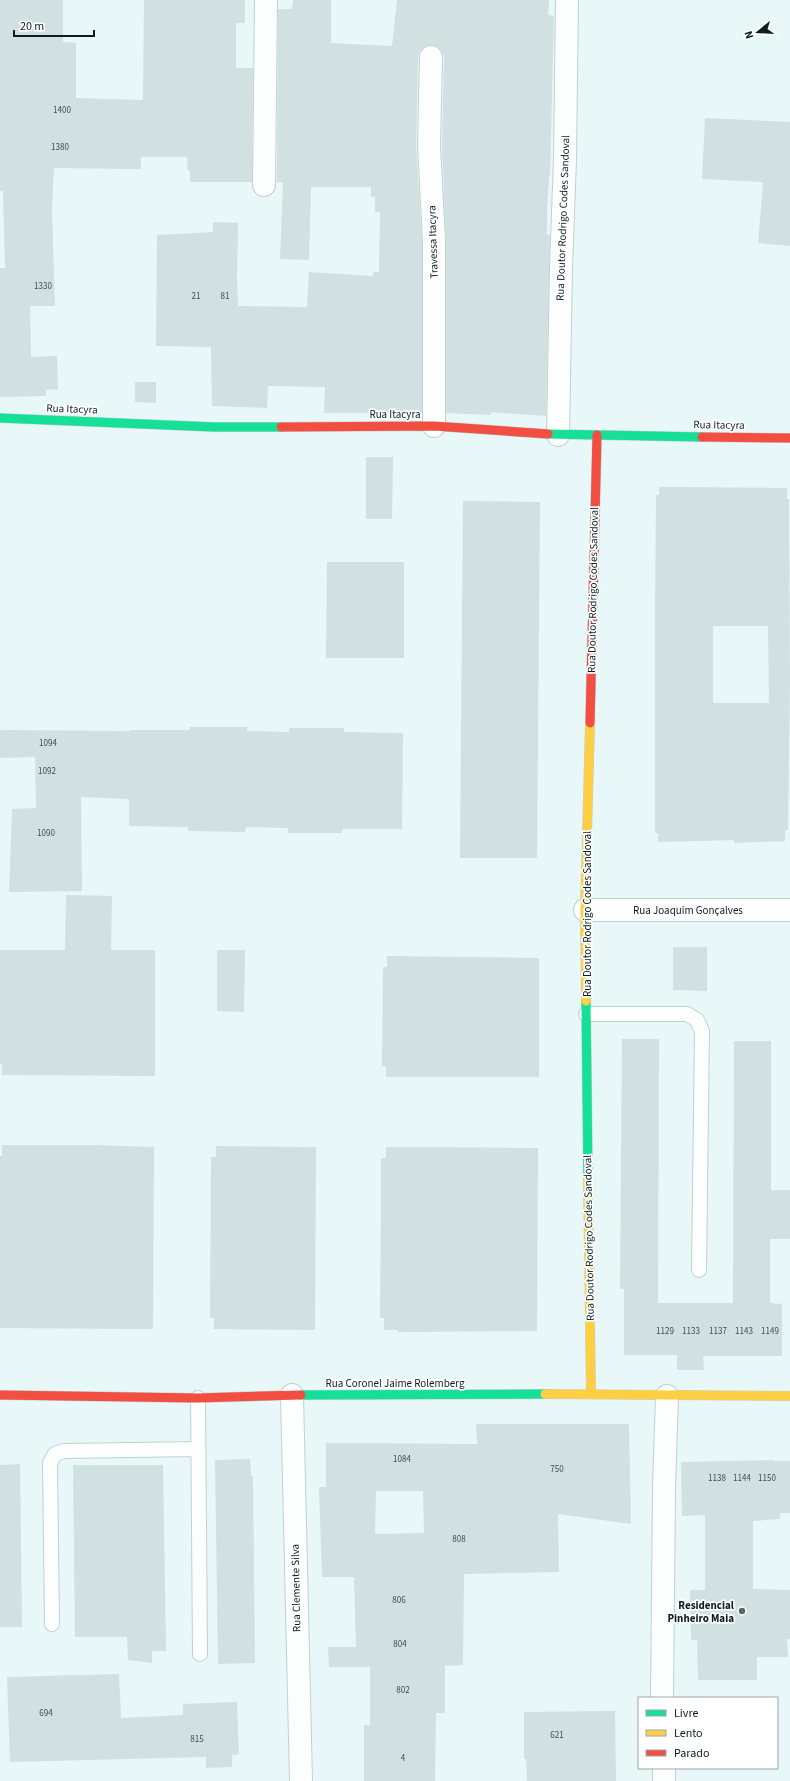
<svg xmlns="http://www.w3.org/2000/svg" width="790" height="1781" viewBox="0 0 790 1781" font-family="'Source Sans 3',sans-serif">
  <style>
    .building { fill: #d1e0e0; fill-rule: evenodd }
    .lines { fill: none; stroke-linecap: round; stroke-linejoin: round }
    .lane-casing { stroke: #c1d0d0; stroke-width: 16 }
    .street-casing { stroke: #c1d0d0; stroke-width: 24 }
    .fast-casing { stroke: #c1d0d0; stroke-width: 10 }
    .slow-casing { stroke: #c1d0d0; stroke-width: 10 }
    .jam-casing { stroke: #c1d0d0; stroke-width: 10 }
    .lane { stroke: #fcfefe; stroke-width: 14 }
    .street { stroke: #fcfefe; stroke-width: 22 }
    .fast { stroke: #16e098; stroke-width: 9 }
    .slow { stroke: #ffcf43; stroke-width: 9 }
    .jam { stroke: #f24e42; stroke-width: 9 }
    .poi-dot { fill: #596969; stroke: #fff; stroke-width: 1.5 }
    .labels { text-anchor: middle; dominant-baseline: central; stroke-width: 3.5; stroke-linejoin: round; paint-order: stroke }
    .number-label { font-size: 9px; fill: #3f5050 }
    .street-label { font-size: 11px; fill: #0c1d1d; stroke: #fff }
    .poi-label { font-size: 11px; font-weight: bold; fill: #0c1d1d; stroke: #fff; text-anchor: end }
  </style>
  <rect width="100%" height="100%" fill="#e8f7f7"/>
  <!-- building -->
  <path class="building" d="M 0,0 L 63,0 L 63,42 L 76,43 L 76,98 L 143,100 L 144,0 L 245,0 L 245,23 L 236,23 L 236,68 L 253,68 L 252,182 L 190,182 L 190,171 L 188,171 L 187,157 L 141,157 L 141,169 L 54,168 L 52,209 L 55,306 L 30,306 L 31,357 L 57,356 L 58,389 L 46,390 L 46,396 L 0,397 L 0,268 L 5,268 L 3,191 L 0,191 Z
    M 293,0 L 331,0 L 331,43 L 392,46 L 397,0 L 549,0 L 548,15 L 554,16 L 550,176 L 549,176 L 547,210 L 547,235 L 550,235 L 546,416 L 491,412 L 491,415 L 446,413 L 446,241 L 442,146 L 444,57 L 442,51 L 438,47 L 432,45 L 425,46 L 420,51 L 418,57 L 416,146 L 422,241 L 422,413 L 324,413 L 325,387 L 268,386 L 267,408 L 212,406 L 211,347 L 156,346 L 157,235 L 213,232 L 213,222 L 238,223 L 237,279 L 238,306 L 307,307 L 309,272 L 373,276 L 373,272 L 379,272 L 380,212 L 375,212 L 375,196 L 371,197 L 371,187 L 311,187 L 309,260 L 280,259 L 283,182 L 277,182 L 278,9 L 292,9 Z
    M 705,118 L 790,122 L 790,246 L 758,243 L 763,182 L 702,179 Z
    M 135,382 L 156,382 L 156,403 L 135,402 Z
    M 366,457 L 393,457 L 392,519 L 366,519 Z
    M 659,487 L 787,488 L 787,499 L 789,499 L 790,683 L 788,830 L 785,830 L 785,841 L 734,843 L 734,840 L 658,842 L 658,833 L 655,833 L 655,615 L 656,495 L 659,495 ZM 713,626 L 768,626 L 769,703 L 713,703 Z
    M 463,501 L 540,502 L 537,858 L 460,858 Z
    M 327,562 L 404,562 L 404,658 L 326,658 Z
    M 190,727 L 247,727 L 247,731 L 289,732 L 289,728 L 344,728 L 344,732 L 403,733 L 402,829 L 342,829 L 342,833 L 288,833 L 288,828 L 246,827 L 245,832 L 188,831 L 188,827 L 129,826 L 129,799 L 81,797 L 82,891 L 9,892 L 12,809 L 36,808 L 35,757 L 0,758 L 0,730 L 130,731 L 130,730 L 190,730 Z
    M 66,895 L 112,896 L 111,950 L 155,950 L 155,1076 L 2,1075 L 2,1064 L 0,1065 L 0,950 L 65,950 Z
    M 673,947 L 707,947 L 707,991 L 673,990 Z
    M 217,950 L 245,950 L 244,1012 L 217,1011 Z
    M 387,956 L 539,958 L 539,1077 L 386,1077 L 386,1067 L 382,1066 L 383,967 L 387,967 Z
    M 622,1039 L 659,1039 L 658,1303 L 733,1303 L 734,1041 L 771,1041 L 771,1190 L 790,1190 L 790,1239 L 770,1239 L 770,1303 L 782,1304 L 782,1356 L 703,1356 L 704,1370 L 677,1370 L 677,1355 L 624,1355 L 624,1289 L 620,1289 Z
    M 2,1145 L 93,1145 L 154,1147 L 153,1329 L 0,1328 L 0,1156 L 2,1156 Z
    M 216,1146 L 316,1147 L 315,1330 L 214,1329 L 214,1318 L 210,1318 L 211,1157 L 216,1157 Z
    M 386,1147 L 538,1148 L 537,1331 L 398,1332 L 398,1330 L 384,1330 L 384,1318 L 380,1318 L 381,1207 L 381,1158 L 386,1158 Z
    M 476,1424 L 629,1424 L 631,1524 L 558,1514 L 559,1572 L 464,1574 L 463,1665 L 445,1666 L 445,1713 L 436,1713 L 435,1781 L 364,1781 L 364,1725 L 370,1725 L 370,1667 L 329,1667 L 328,1647 L 356,1647 L 354,1577 L 322,1577 L 319,1487 L 326,1487 L 326,1443 L 477,1444 ZM 376,1491 L 423,1491 L 424,1533 L 375,1534 Z
    M 250,1459 L 251,1476 L 253,1476 L 255,1663 L 218,1664 L 215,1460 Z
    M 774,1460 L 774,1461 L 790,1461 L 790,1513 L 780,1513 L 780,1519 L 753,1521 L 753,1589 L 790,1590 L 790,1639 L 787,1639 L 788,1657 L 757,1657 L 757,1680 L 698,1680 L 697,1640 L 691,1640 L 690,1590 L 705,1590 L 705,1515 L 682,1516 L 681,1462 Z
    M 20,1464 L 22,1627 L 0,1627 L 0,1465 Z
    M 73,1465 L 163,1465 L 166,1651 L 152,1651 L 152,1663 L 128,1660 L 127,1637 L 75,1637 Z
    M 119,1674 L 121,1718 L 183,1715 L 183,1704 L 237,1702 L 239,1754 L 232,1755 L 232,1767 L 206,1768 L 206,1757 L 10,1762 L 7,1677 Z
    M 615,1711 L 616,1781 L 527,1781 L 526,1759 L 524,1759 L 524,1712 Z"/>
  <g class="lines">
    <!-- lane casing -->
    <g class="lane-casing">
      <path id="lane" d="M 586,1014 L 687,1014 L 697,1020 L 702,1031 L 699,1270
        M 198,1398 L 200,1654
        M 52,1624 L 50,1463 L 55,1454 L 64,1451 L 198,1449"/>
    </g>
    <!-- street casing -->
    <g class="street-casing">
      <path id="street" d="M 431,57 L 429,146 L 434,241 L 434,426
        M 264,185 L 266,0
        M 558,435 L 561,268 L 565,159 L 567,0
        M 585,910 L 790,910
        M 292,1395 L 301,1781
        M 662,1698 L 664,1489 L 667,1396
        M 664,1768 L 664,1781"/>
    </g>
    <!-- fast casing -->
    <g class="fast-casing">
      <path id="fast" d="M 0,418 L 214,427 L 281,427
        M 548,434 L 702,437
        M 586,1001 L 588,1178
        M 301,1395 L 545,1394"/>
    </g>
    <!-- slow casing -->
    <g class="slow-casing">
      <path id="slow" d="M 586,1001 L 585,910 L 590,723
        M 588,1178 L 591,1394
        M 545,1394 L 790,1396"/>
    </g>
    <!-- jam casing -->
    <g class="jam-casing">
      <path id="jam" d="M 281,427 L 434,426 L 548,434
        M 702,437 L 790,438
        M 590,723 L 597,435
        M 0,1395 L 198,1398 L 301,1395"/>
    </g>
    <!-- lane -->
    <use href="#lane" class="lane"/>
    <!-- street -->
    <use href="#street" class="street"/>
    <!-- fast -->
    <use href="#fast" class="fast"/>
    <!-- slow -->
    <use href="#slow" class="slow"/>
    <!-- jam -->
    <use href="#jam" class="jam"/>
  </g>
  <!-- markers -->
  <circle class="poi-dot" cx="742" cy="1611" r="4"/>
  <g class="labels">
    <!-- number labels -->
    <g class="number-label">
      <text x="62" y="110">1400</text>
      <text x="60" y="147">1380</text>
      <text x="43" y="286">1330</text>
      <text x="196" y="296">21</text>
      <text x="225" y="296">81</text>
      <text x="48" y="743">1094</text>
      <text x="47" y="771">1092</text>
      <text x="46" y="833">1090</text>
      <text x="665" y="1331">1129</text>
      <text x="691" y="1331">1133</text>
      <text x="718" y="1331">1137</text>
      <text x="744" y="1331">1143</text>
      <text x="770" y="1331">1149</text>
      <text x="402" y="1459">1084</text>
      <text x="557" y="1469">750</text>
      <text x="717" y="1478">1138</text>
      <text x="742" y="1478">1144</text>
      <text x="767" y="1478">1150</text>
      <text x="459" y="1539">808</text>
      <text x="399" y="1600">806</text>
      <text x="400" y="1644">804</text>
      <text x="403" y="1690">802</text>
      <text x="46" y="1713">694</text>
      <text x="557" y="1735">621</text>
      <text x="197" y="1739">815</text>
      <text x="403" y="1758">4</text>
    </g>
    <!-- street labels -->
    <g class="street-label">
      <text transform="translate(563 218) rotate(-88)">Rua Doutor Rodrigo Codes Sandoval</text>
      <text transform="translate(433 242) rotate(-92)">Travessa Itacyra</text>
      <text transform="translate(72 409) rotate(2)">Rua Itacyra</text>
      <text x="395" y="414">Rua Itacyra</text>
      <text transform="translate(719 425) rotate(1)">Rua Itacyra</text>
      <text transform="translate(593 590) rotate(-89)">Rua Doutor Rodrigo Codes Sandoval</text>
      <text x="688" y="910">Rua Joaquim Gonçalves</text>
      <text transform="translate(587 914) rotate(-90)">Rua Doutor Rodrigo Codes Sandoval</text>
      <text transform="translate(589 1238) rotate(-91)">Rua Doutor Rodrigo Codes Sandoval</text>
      <text x="395" y="1383">Rua Coronel Jaime Rolemberg</text>
      <text transform="translate(296 1588) rotate(-91)">Rua Clemente Silva</text>
    </g>
    <!-- poi labels -->
    <g class="poi-label">
      <text x="734" y="1605">Residencial<tspan x="734" dy="13">Pinheiro Maia</tspan></text>
    </g>
  </g>
  <!-- legend -->
  <rect x="638" y="1697" width="140" height="72" fill="#ffffff" stroke="#9ea5a5"/>
  <rect x="646" y="1710" width="20" height="6" fill="#16e098" stroke="#9ea5a5"/>
  <text x="674" y="1717" font-size="12" fill="#0c1d1d">Livre</text>
  <rect x="646" y="1730" width="20" height="6" fill="#ffcf43" stroke="#9ea5a5"/>
  <text x="674" y="1737" font-size="12" fill="#0c1d1d">Lento</text>
  <rect x="646" y="1750" width="20" height="6" fill="#f24e42" stroke="#9ea5a5"/>
  <text x="674" y="1757" font-size="12" fill="#0c1d1d">Parado</text>
  <!-- north arrow -->
  <g transform="translate(758 32) rotate(252)" stroke="#ffffff" stroke-width="3" paint-order="stroke">
  <path d="M0-3L7 15L0 10L-7 15Z" fill="#0c1d1d"/>
  <text y="-6" font-size="11" font-weight="bold" text-anchor="middle" fill="#0c1d1d">N</text>
  </g>
  <!-- scale -->
  <path d="M14 30v6h80v-6" fill="none" stroke="#0c1d1d" stroke-width="2"/>
  <text x="20" y="30" font-size="12" fill="#0c1d1d" stroke="#ffffff" stroke-width="3" paint-order="stroke">20 m</text>
</svg>
